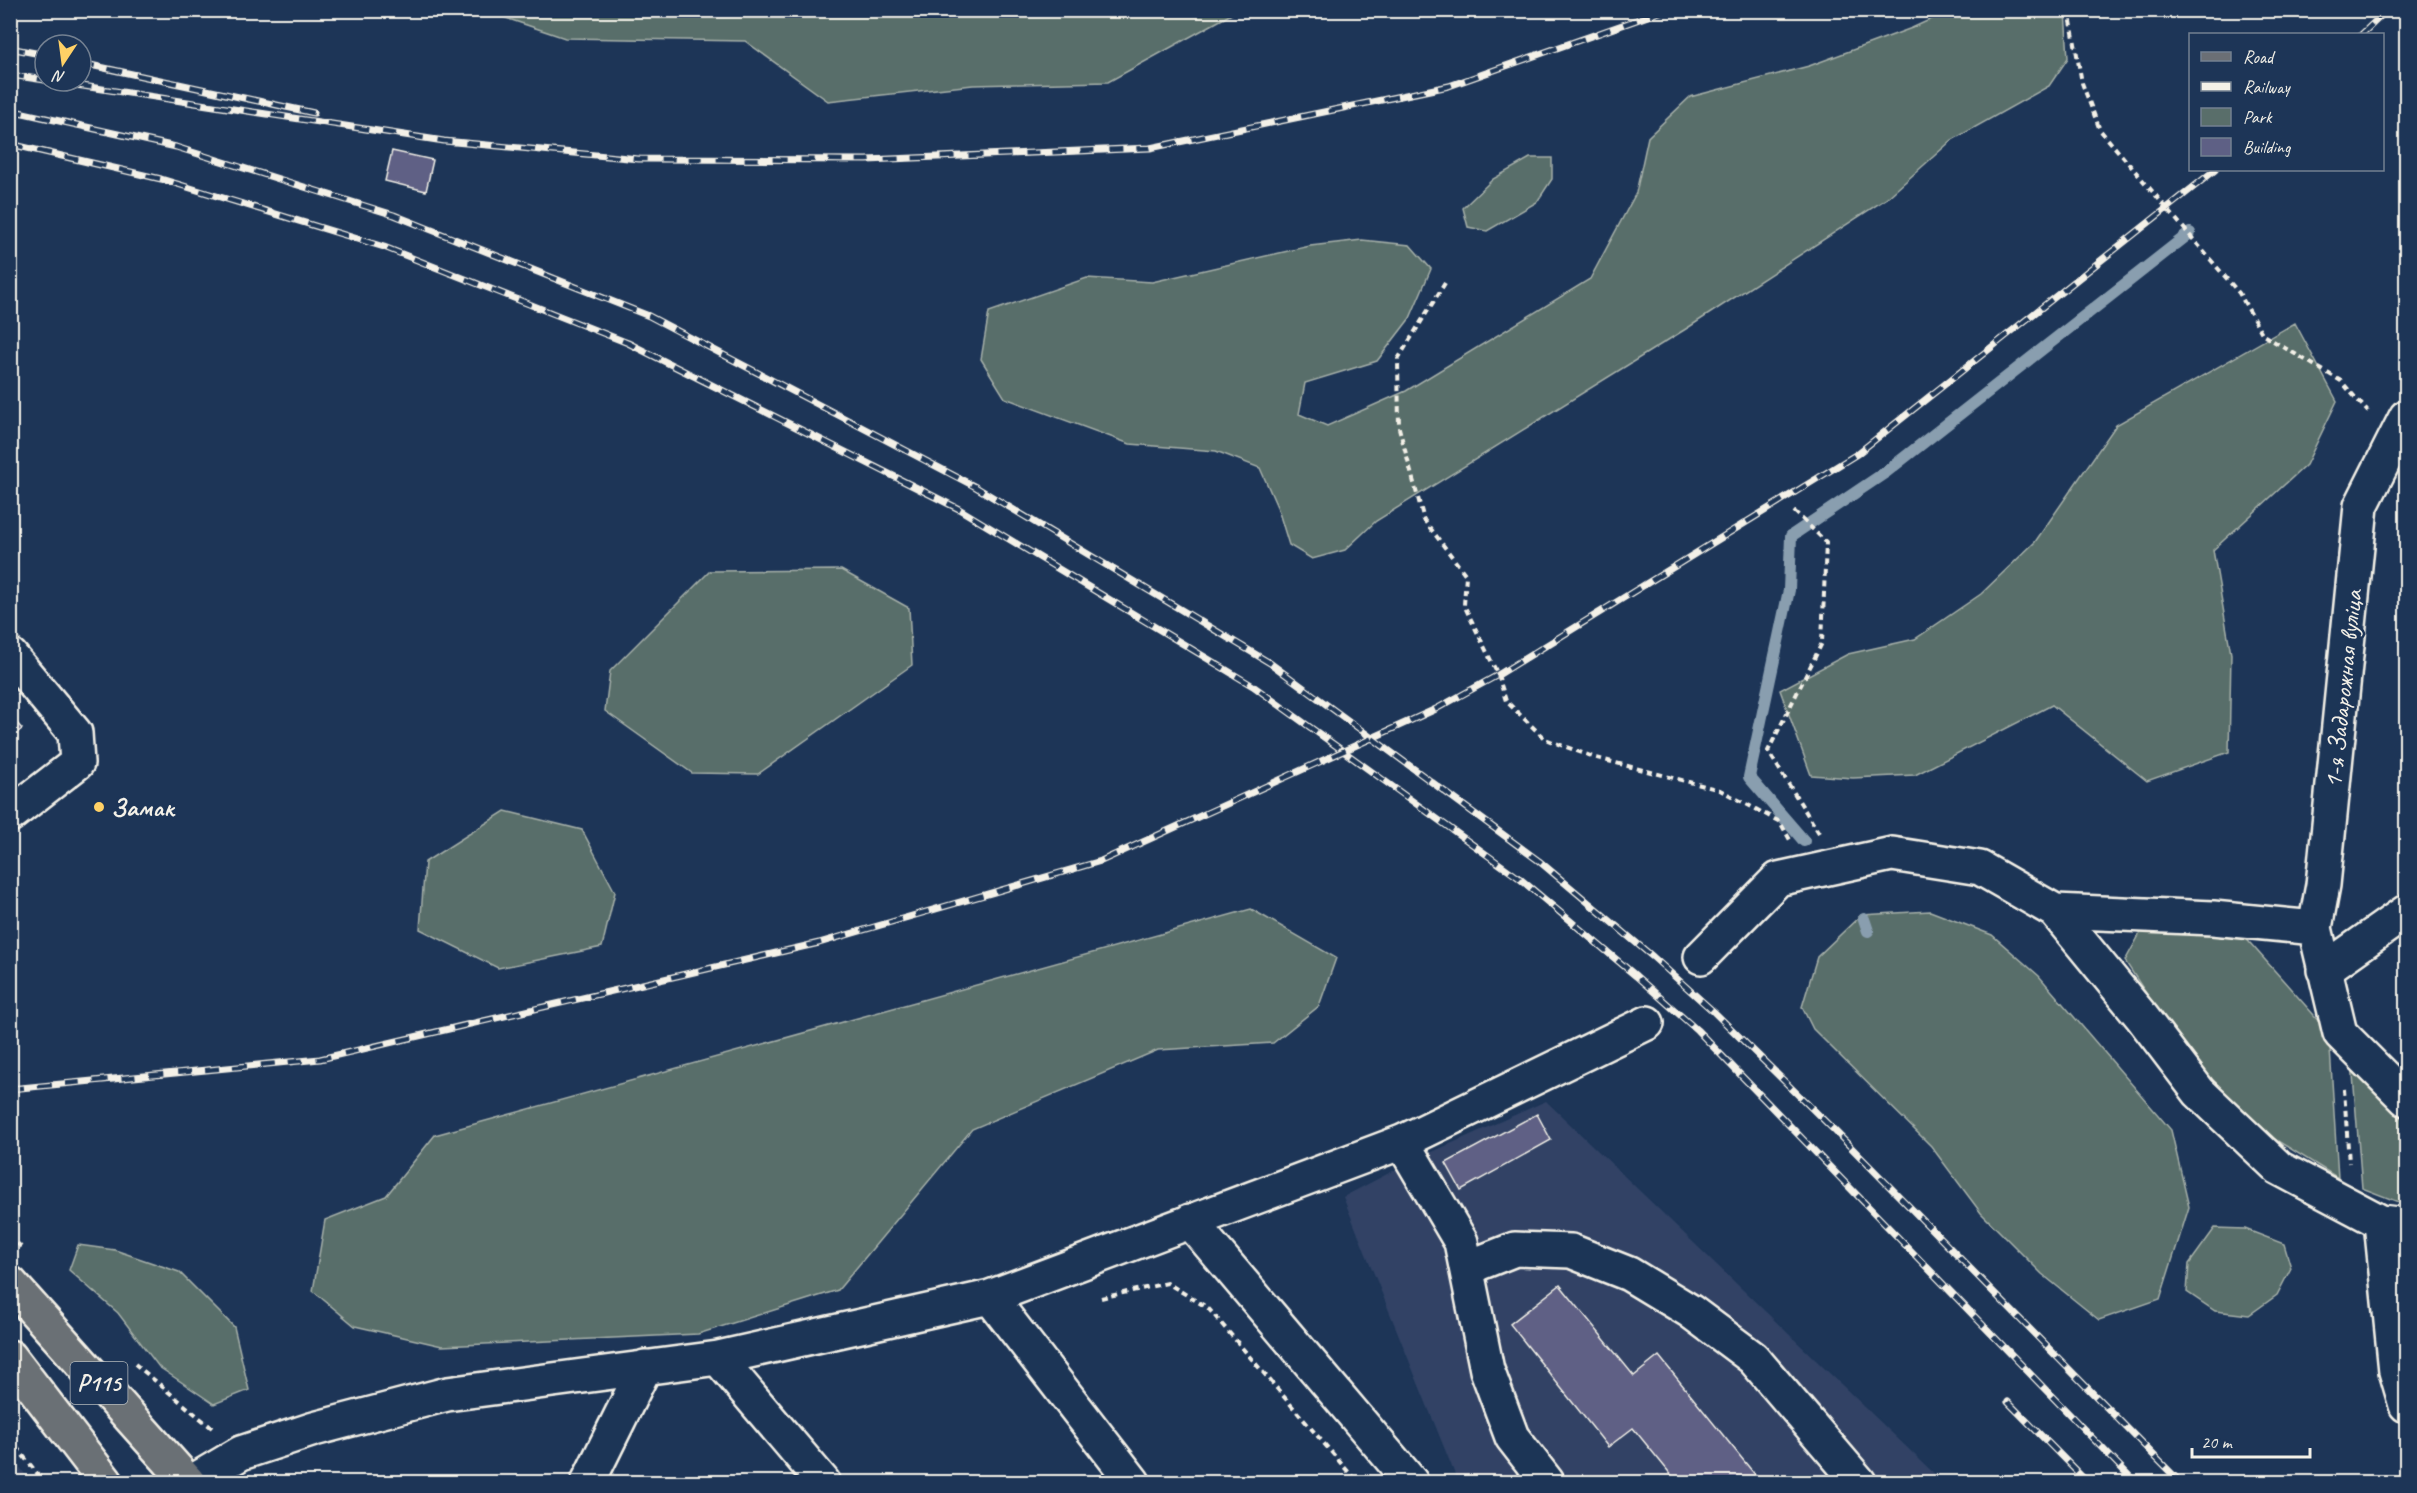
<svg xmlns="http://www.w3.org/2000/svg" width="2417" height="1493" viewBox="0 0 2417 1493" font-family="Caveat,sans-serif">
  <style>
    .built { fill: #304265 }
    .green { fill: #596e6a; stroke: #a6b0a9; stroke-width: 1.5 }
    .lines { fill: none; stroke-linecap: round; stroke-linejoin: round }
    .stream { stroke: #899eaf; stroke-width: 12 }
    .building { fill: #5e6085; stroke: #f4f1e8; stroke-width: 1.5 }
    .minor-casing { stroke: #f4f1e8; stroke-width: 38 }
    .major-casing { stroke: #f4f1e8; stroke-width: 38 }
    .path { stroke: #f4f1e8; stroke-width: 4; stroke-dasharray: 6 4.5; stroke-linecap: butt }
    .minor { stroke: #1d3557; stroke-width: 33 }
    .major { stroke: #6b6f75; stroke-width: 33 }
    .rail-casing { stroke: #f4f1e8; stroke-width: 7 }
    .rail { stroke: #1d3557; stroke-width: 4.5; stroke-dasharray: 14; stroke-linecap: butt }
    .poi-dot { fill: #ffd166; stroke: #1d3557; stroke-width: 2 }
    .labels { text-anchor: middle; dominant-baseline: central; stroke-width: 5; stroke-linejoin: round; paint-order: stroke }
    .shield { fill: #1d3557; stroke: #b4b9bc; stroke-width: 1.5 }
    .shield-label { font-size: 24px; font-weight: bold; fill: #f4f1e8 }
    .street-label { font-size: 26px; fill: #f4f1e8; stroke: #1d3557 }
    .poi-label { font-size: 26px; font-weight: bold; fill: #f4f1e8; stroke: #1d3557; text-anchor: start }
  </style>
  <rect width="100%" height="100%" fill="#1d3557"/>
  <filter id="ink" filterUnits="userSpaceOnUse"><feTurbulence type="fractalNoise" baseFrequency=".0167" numOctaves="2"/><feDisplacementMap in="SourceGraphic" scale="12" xChannelSelector="R" yChannelSelector="G"/><feConvolveMatrix kernelMatrix="1 2 1 2 8 2 1 2 1" color-interpolation-filters="sRGB"/></filter>
  <g filter="url(#ink)">
    <!-- built -->
    <path class="built" d="M 1546,1101 L 1943,1482 L 1458,1482 L 1343,1197 L 1412,1161 Z
      M 11,1456 L 31,1482 L 11,1482 Z"/>
    <!-- green -->
    <path class="green" d="M 485,11 L 1237,11 L 1108,82 L 973,85 L 828,101 L 745,41 L 565,38 Z
      M 1949,11 L 2065,11 L 2068,58 L 2049,86 L 1952,140 L 1886,199 L 1689,327 L 1376,521 L 1345,550 L 1312,559 L 1289,545 L 1278,509 L 1260,468 L 1216,451 L 1130,444 L 1005,398 L 981,359 L 989,312 L 1087,278 L 1152,282 L 1310,246 L 1362,240 L 1410,245 L 1431,269 L 1410,318 L 1377,361 L 1305,383 L 1299,414 L 1327,426 L 1406,391 L 1590,279 L 1636,193 L 1648,137 L 1690,97 L 1809,66 L 1912,28 Z
      M 1530,158 L 1552,158 L 1552,179 L 1537,202 L 1487,231 L 1468,227 L 1463,208 L 1493,179 Z
      M 2295,323 L 2337,401 L 2306,465 L 2213,550 L 2231,654 L 2229,752 L 2147,781 L 2052,705 L 1915,775 L 1853,778 L 1811,775 L 1780,690 L 1848,654 L 1915,639 L 1981,594 L 2035,542 L 2116,425 Z
      M 841,570 L 909,608 L 912,665 L 758,774 L 692,773 L 605,711 L 610,671 L 710,571 Z
      M 505,811 L 582,830 L 615,892 L 602,947 L 498,968 L 420,929 L 425,862 Z
      M 1251,909 L 1336,958 L 1319,1006 L 1273,1043 L 1158,1050 L 972,1129 L 838,1290 L 698,1334 L 442,1346 L 355,1326 L 313,1291 L 325,1220 L 386,1196 L 435,1135 Z
      M 1930,911 L 1992,935 L 2039,976 L 2171,1130 L 2189,1207 L 2160,1299 L 2099,1320 L 2042,1274 L 1981,1213 L 1931,1146 L 1813,1029 L 1802,1007 L 1817,957 L 1861,915 Z
      M 2142,930 L 2242,934 L 2329,1032 L 2338,1178 L 2260,1130 L 2179,1044 L 2125,961 Z
      M 2352,1062 L 2406,1123 L 2406,1205 L 2362,1188 Z
      M 2215,1228 L 2245,1229 L 2284,1244 L 2291,1268 L 2277,1295 L 2249,1315 L 2215,1311 L 2187,1292 L 2189,1264 Z
      M 78,1245 L 115,1250 L 179,1272 L 234,1327 L 249,1390 L 214,1404 L 159,1367 L 118,1313 L 69,1270 Z"/>
    <g class="lines">
      <!-- stream -->
      <path class="stream" d="M 1804,841 L 1749,777 L 1789,590 L 1791,536 L 1886,472 L 2190,233
        M 1864,919 L 1868,931"/>
    </g>
    <!-- building -->
    <path class="building" d="M 392,151 L 433,160 L 426,191 L 385,181 Z
      M 10,715 L 22,729 L 10,738 Z
      M 1537,1114 L 1551,1140 L 1461,1190 L 1446,1163 Z
      M 1560,1285 L 1634,1376 L 1659,1356 L 1761,1482 L 1677,1482 L 1633,1428 L 1608,1447 L 1510,1324 Z"/>
    <g class="lines">
      <!-- minor casing -->
      <g class="minor-casing">
        <path id="minor" d="M 2406,417 L 2361,506 L 2323,885 L 2315,928 L 2340,1033 L 2406,1099
          M 10,655 L 75,733 L 77,763 L 10,815
          M 2055,911 L 2213,918 L 2315,928
          M 1701,957 L 1778,879 L 1892,854 L 1980,868 L 2055,911 L 2142,1017 L 2199,1092 L 2279,1168 L 2381,1222 L 2406,1225
          M 2324,970 L 2406,912
          M 1402,1142 L 1461,1242 L 1487,1370 L 1512,1437 L 1547,1482
          M 1190,1221 L 1411,1482
          M 2381,1222 L 2396,1371 L 2406,1405
          M 1467,1268 L 1515,1249 L 1571,1251 L 1629,1274 L 1690,1311 L 1753,1358 L 1859,1482
          M 990,1297 L 1133,1482
          M 718,1358 L 823,1482
          M 192,1482 L 241,1453 L 314,1429 L 447,1394 L 718,1358 L 990,1297 L 1402,1142 L 1647,1023
          M 588,1482 L 645,1367"/>
      </g>
      <!-- major casing -->
      <g class="major-casing">
        <path id="major" d="M 10,1283 L 188,1482
          M 10,1357 L 106,1482"/>
      </g>
      <!-- path -->
      <path class="path" d="M 2069,10 L 2082,83 L 2100,130 L 2239,293 L 2263,335 L 2341,381 L 2368,412
        M 1445,283 L 1398,359 L 1399,428 L 1424,520 L 1466,575 L 1464,605 L 1498,675 L 1506,701 L 1545,739 L 1593,757 L 1720,790 L 1780,822 L 1790,840
        M 1794,511 L 1826,542 L 1822,643 L 1768,751 L 1819,833
        M 2344,1089 L 2349,1163
        M 10,1236 L 21,1247
        M 1101,1298 L 1167,1283 L 1208,1308 L 1357,1482
        M 135,1364 L 212,1428
        M 10,1439 L 44,1482"/>
      <!-- minor -->
      <use href="#minor" class="minor"/>
      <!-- major -->
      <use href="#major" class="major"/>
      <!-- rail casing -->
      <g class="rail-casing">
        <path id="rail" d="M 2362,34 L 2387,10
          M 10,48 L 45,55
          M 81,63 L 314,113
          M 10,75 L 45,80
          M 50,81 L 444,141 L 639,159 L 867,160 L 1150,148 L 1449,86 L 1665,10
          M 10,110 L 176,147 L 394,215 L 649,316 L 974,486 L 1270,663 L 1539,861 L 1653,957 L 1714,1012 L 1834,1130 L 2180,1482
          M 10,144 L 161,179 L 384,247 L 628,343 L 959,509 L 1253,686 L 1519,878 L 1636,976 L 1697,1030 L 2135,1482
          M 10,1089 L 320,1059 L 819,943 L 1101,861 L 1436,709 L 1498,675 L 1857,454 L 2215,170
          M 2008,1402 L 2087,1482"/>
      </g>
      <!-- rail -->
      <use href="#rail" class="rail"/>
    </g>
  </g>
  <!-- markers -->
  <circle class="poi-dot" cx="99" cy="807" r="6"/>
  <g class="labels">
    <!-- shield labels -->
    <rect class="shield" x="70.5" y="1362" width="57" height="42" rx="4.5"/>
    <g class="shield-label">
      <text x="99" y="1383">Р115</text>
    </g>
    <!-- street labels -->
    <g class="street-label">
      <text transform="translate(2343 689) rotate(-84)">1-я Задарожная вуліца</text>
    </g>
    <!-- poi labels -->
    <g class="poi-label">
      <text x="111" y="807">Замак</text>
    </g>
  </g>
  <!-- margin -->
  <rect width="2417" height="1493" fill="none" stroke="#1d3557" stroke-width="36"/>
  <rect x="18" y="18" width="2381" height="1457" fill="none" stroke="#f4f1e8" stroke-width="2" filter="url(#ink)"/>
  <!-- legend -->
  <rect x="2189" y="33" width="195" height="138" fill="#1d3557" stroke="#738091" stroke-width="1.5"/>
  <rect x="2201" y="52" width="30" height="9" fill="#6b6f75" stroke="#738091" stroke-width="1.5"/>
  <text x="2243" y="63" font-size="18" fill="#f4f1e8">Road</text>
  <rect x="2201" y="82" width="30" height="9" fill="#f4f1e8" stroke="#738091" stroke-width="1.5"/>
  <text x="2243" y="93" font-size="18" fill="#f4f1e8">Railway</text>
  <rect x="2201" y="108" width="30" height="18" fill="#596e6a" stroke="#738091" stroke-width="1.5"/>
  <text x="2243" y="123" font-size="18" fill="#f4f1e8">Park</text>
  <rect x="2201" y="138" width="30" height="18" fill="#5e6085" stroke="#738091" stroke-width="1.5"/>
  <text x="2243" y="153" font-size="18" fill="#f4f1e8">Building</text>
  <!-- north arrow -->
  <g transform="translate(63 63) rotate(193)"><circle r="28" fill="#1d3557" stroke="#738091" stroke-width="1.5"/>
  <path d="M0-4.5L10 22L0 15L-10 22Z" fill="#ffd166"/>
  <text y="-9" font-size="16" font-weight="bold" text-anchor="middle" fill="#f4f1e8">N</text>
  </g>
  <!-- scale -->
  <path d="M2192 1448v9h118v-9" fill="none" stroke="#f4f1e8" stroke-width="3"/>
  <text x="2201" y="1448" font-size="18" fill="#f4f1e8" stroke="#1d3557" stroke-width="4.5" paint-order="stroke">20 m</text>
</svg>
